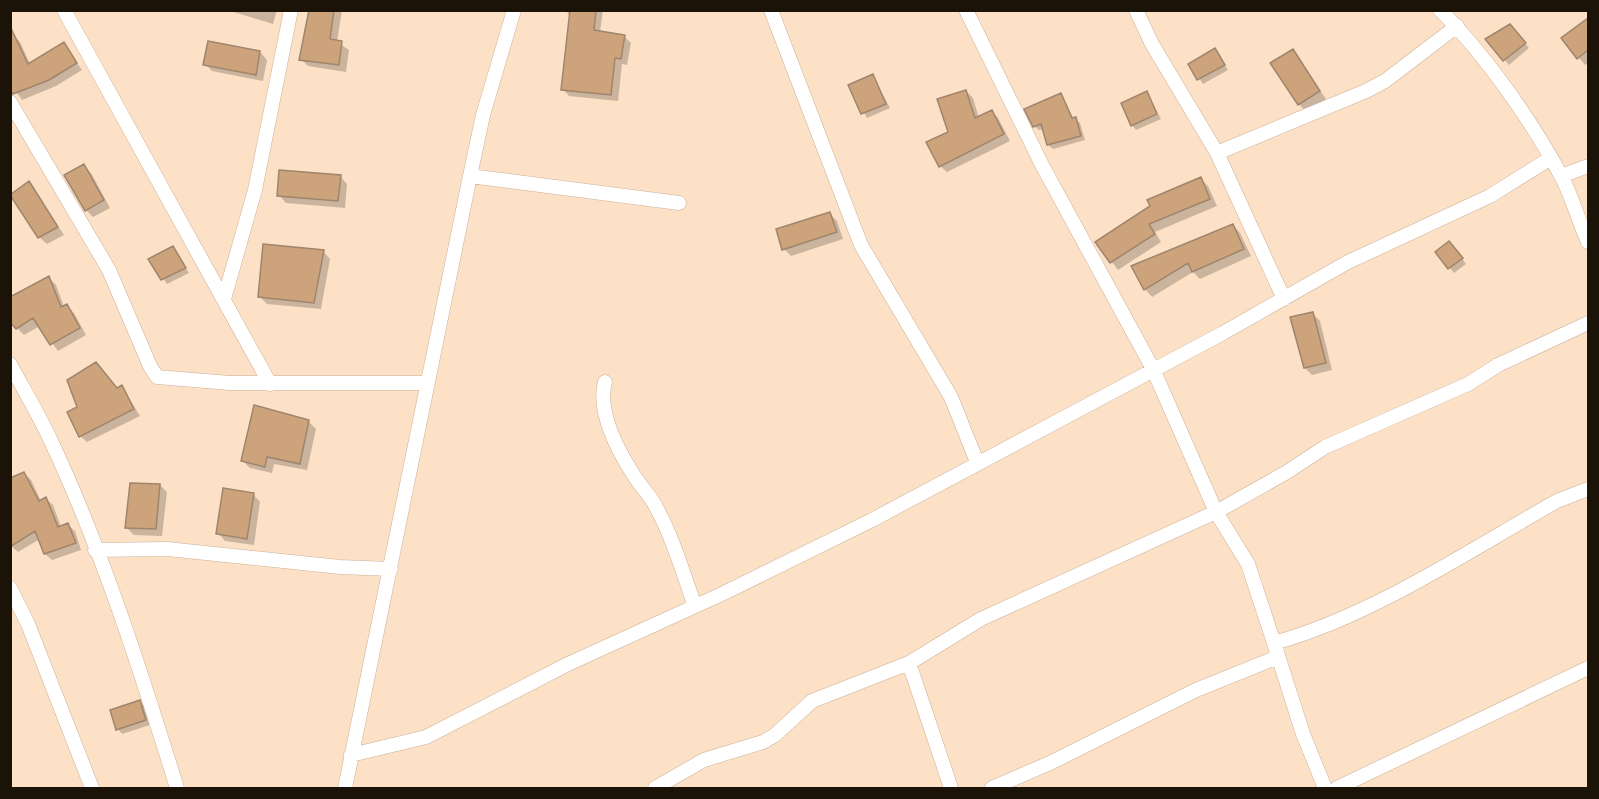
<svg xmlns="http://www.w3.org/2000/svg" width="1599" height="799" viewBox="0 0 1599 799" font-family="Karla,sans-serif">
  <style>
    .shadow { fill: #0003 }
    .building { fill: #cca37b; stroke: #9f856d; stroke-width: 1.5 }
    .lines { fill: none; stroke-linecap: round; stroke-linejoin: round }
    .street-casing { stroke: #cbb096; stroke-width: 15 }
    .street { stroke: #fff; stroke-width: 14 }
  </style>
  <rect width="100%" height="100%" fill="#fde1c6"/>
  <!-- shadow -->
  <path class="shadow" d="M 227,10 L 277,10 L 273,24 Z
    M 310,10 L 342,10 L 337,42 L 349,50 L 346,72 L 308,66 L 301,59 Z
    M 566,10 L 603,10 L 600,32 L 624,36 L 631,43 L 627,65 L 622,64 L 618,101 L 569,96 L 563,89 L 571,19 Z
    M 1588,20 L 1588,63 L 1585,65 L 1563,38 Z
    M 1514,30 L 1529,48 L 1509,65 L 1487,39 Z
    M 14,36 L 20,42 L 30,64 L 63,44 L 82,70 L 56,86 L 22,100 L 10,83 Z
    M 1215,50 L 1228,70 L 1203,84 L 1190,64 Z
    M 1293,51 L 1326,99 L 1306,112 L 1299,104 Z
    M 260,52 L 267,60 L 263,81 L 212,71 L 205,64 Z
    M 873,76 L 890,108 L 867,118 L 850,86 Z
    M 966,91 L 973,98 L 979,118 L 991,111 L 998,118 L 1010,141 L 947,172 L 940,166 L 949,133 Z
    M 1147,93 L 1161,119 L 1136,130 L 1132,125 Z
    M 1061,95 L 1074,119 L 1080,123 L 1085,140 L 1053,149 L 1048,145 L 1044,129 L 1039,130 L 1034,126 Z
    M 84,166 L 91,173 L 110,208 L 93,217 L 86,210 Z
    M 340,176 L 347,184 L 345,208 L 286,203 L 279,195 Z
    M 1201,179 L 1208,186 L 1217,206 L 1155,232 L 1161,242 L 1118,270 L 1097,242 Z
    M 29,183 L 64,235 L 47,244 L 39,237 Z
    M 830,214 L 837,221 L 843,239 L 791,256 L 784,249 Z
    M 1233,225 L 1240,233 L 1251,256 L 1200,279 L 1193,272 L 1152,297 L 1145,289 L 1133,267 Z
    M 1454,247 L 1466,264 L 1454,273 L 1437,252 Z
    M 172,248 L 189,273 L 167,284 L 150,259 Z
    M 323,251 L 330,259 L 321,309 L 267,304 L 259,296 Z
    M 49,278 L 56,285 L 64,307 L 66,305 L 74,313 L 86,335 L 58,351 L 40,326 L 24,335 L 17,328 Z
    M 1312,313 L 1320,321 L 1332,370 L 1312,375 L 1305,368 Z
    M 122,387 L 140,416 L 87,442 L 80,436 Z
    M 308,421 L 316,429 L 307,470 L 274,464 L 272,473 L 250,468 L 242,460 Z
    M 24,473 L 31,480 L 41,501 L 46,499 L 53,505 L 61,527 L 68,525 L 75,531 L 81,550 L 52,560 L 45,554 L 40,539 L 18,552 L 10,545 Z
    M 160,485 L 167,492 L 162,536 L 134,535 L 127,528 Z
    M 253,494 L 260,502 L 254,545 L 225,541 L 218,533 Z
    M 139,702 L 144,706 L 150,725 L 122,734 L 118,729 Z"/>
  <!-- building -->
  <path class="building" d="M 309,10 L 334,10 L 330,39 L 342,41 L 339,65 L 299,60 Z
    M 570,10 L 596,10 L 594,30 L 625,35 L 621,59 L 615,58 L 611,95 L 561,90 Z
    M 1588,18 L 1588,50 L 1577,59 L 1561,38 Z
    M 1510,24 L 1526,43 L 1503,61 L 1485,39 Z
    M 10,26 L 28,64 L 64,42 L 77,63 L 49,80 L 13,94 L 10,88 Z
    M 208,41 L 260,51 L 256,75 L 203,65 Z
    M 1215,48 L 1225,65 L 1197,80 L 1188,64 Z
    M 1293,49 L 1320,91 L 1298,105 L 1270,63 Z
    M 873,74 L 886,104 L 861,114 L 848,85 Z
    M 966,90 L 975,118 L 992,110 L 1004,134 L 939,167 L 926,142 L 948,132 L 937,99 Z
    M 1147,91 L 1157,114 L 1131,126 L 1121,103 Z
    M 1061,93 L 1072,118 L 1076,117 L 1081,136 L 1047,145 L 1041,124 L 1033,127 L 1024,109 Z
    M 84,164 L 104,200 L 85,211 L 64,175 Z
    M 279,170 L 341,175 L 338,201 L 277,196 Z
    M 1201,177 L 1210,199 L 1149,224 L 1155,234 L 1110,263 L 1095,242 L 1150,206 L 1147,200 Z
    M 29,181 L 58,227 L 38,238 L 10,195 Z
    M 830,212 L 837,232 L 782,250 L 776,229 Z
    M 1233,224 L 1244,249 L 1192,272 L 1188,263 L 1144,290 L 1131,266 Z
    M 1449,241 L 1463,258 L 1448,269 L 1435,252 Z
    M 263,244 L 324,250 L 314,303 L 258,297 Z
    M 173,246 L 186,268 L 161,280 L 148,259 Z
    M 49,276 L 61,307 L 67,304 L 80,328 L 50,345 L 33,318 L 16,329 L 10,322 L 10,297 Z
    M 1313,312 L 1326,363 L 1304,368 L 1290,317 Z
    M 96,362 L 117,388 L 122,385 L 134,409 L 79,437 L 67,412 L 77,407 L 67,380 Z
    M 254,405 L 309,420 L 300,464 L 267,457 L 265,467 L 241,461 Z
    M 24,472 L 39,501 L 46,497 L 58,527 L 68,523 L 76,543 L 44,554 L 35,531 L 10,547 L 10,478 Z
    M 130,483 L 160,484 L 156,529 L 125,528 Z
    M 223,488 L 254,493 L 247,539 L 216,534 Z
    M 140,700 L 146,720 L 116,730 L 110,710 Z"/>
  <g class="lines">
    <!-- street casing -->
    <g class="street-casing">
      <path id="street" d="M 64,10 L 270,384
        M 771,10 L 861,245 L 951,397 L 977,462
        M 966,10 L 1042,165 L 1153,369 L 1216,512 L 1248,564 L 1274,643
        M 1136,10 L 1152,44 L 1217,153 L 1284,299
        M 1440,10 C 1483,52 1532,121 1560,174 C 1572,195 1578,220 1588,242
        M 10,102 L 109,270 L 150,366 L 157,377 L 230,383 L 428,383
        M 1217,153 L 1366,91 L 1385,81 L 1457,26
        M 470,176 L 679,203
        M 1561,176 L 1588,166
        M 224,299 L 255,190 L 291,10
        M 10,364 C 24,390 39,415 51,441 C 103,552 141,672 177,788
        M 605,382 C 597,412 618,451 635,477 C 641,487 651,496 656,507 C 673,538 683,573 695,606
        M 95,550 L 167,549 L 340,567 L 391,569
        M 10,588 L 28,624 L 92,788
        M 909,663 L 951,788
        M 351,755 L 426,737 L 568,664 L 724,593 L 872,520 L 1223,333 L 1348,262 L 1490,196 L 1551,158
        M 345,788 L 470,176 L 483,115 L 514,10
        M 655,788 L 704,760 L 763,742 L 775,735 L 812,701 L 909,663 L 981,619 L 1216,512 L 1287,472 L 1325,447 L 1468,384 L 1498,365 L 1588,323
        M 992,788 L 1050,763 L 1196,690 L 1278,657
        M 1325,788 L 1303,734 L 1274,643 C 1372,616 1468,551 1557,501 L 1588,489
        M 1337,788 L 1588,668"/>
    </g>
    <!-- street -->
    <use href="#street" class="street"/>
  </g>
  <!-- border -->
  <rect width="1599" height="799" fill="none" stroke="#1b1208" stroke-width="24"/>
</svg>
